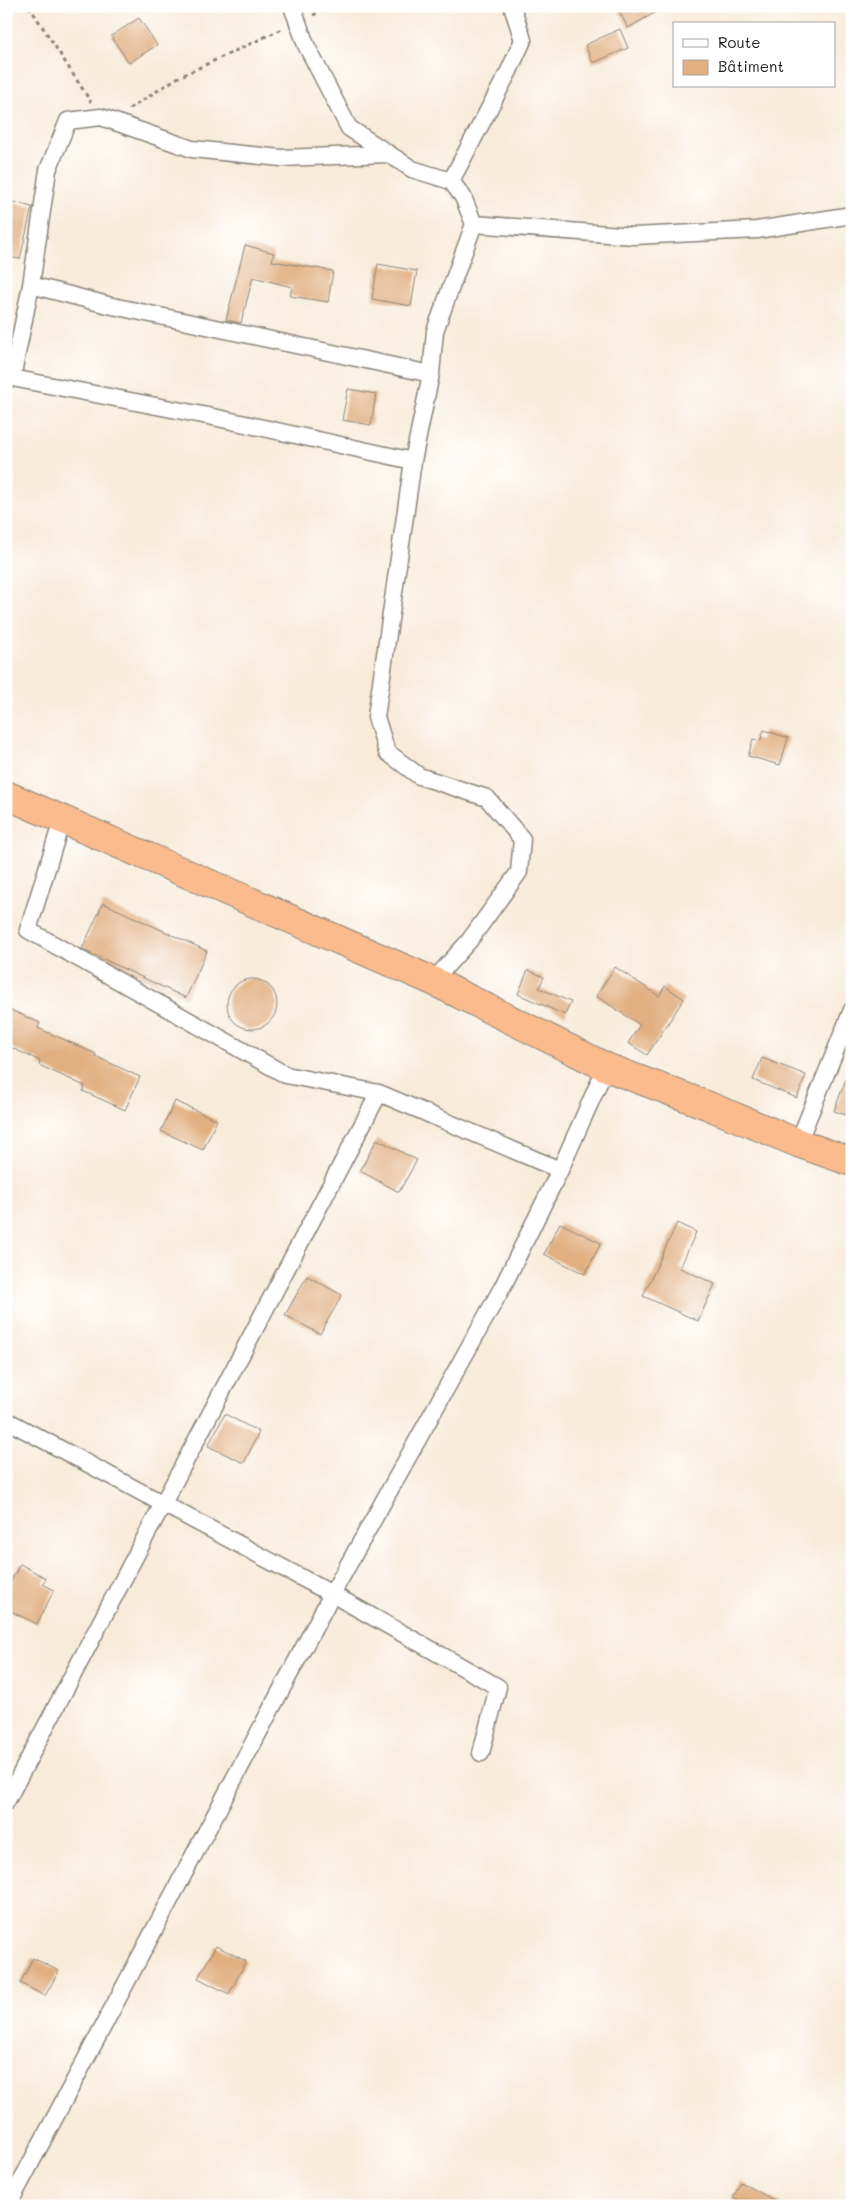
<svg xmlns="http://www.w3.org/2000/svg" width="858" height="2212" viewBox="0 0 858 2212" font-family="Mali,sans-serif">
  <style>
    .building { fill: #e1af80 }
    .lines { fill: none; stroke-linecap: round; stroke-linejoin: round }
    .street-casing { stroke: #8a847a; stroke-width: 19 }
    .highway-casing { stroke: #8a847a; stroke-width: 30 }
    .path { stroke: #8a847a; stroke-width: 3; stroke-dasharray: 4 4; stroke-linecap: butt }
    .street { stroke: #fff; stroke-width: 16 }
    .highway { stroke: #fbbb8d; stroke-width: 28 }
  </style>
  <rect width="100%" height="100%" fill="#fff"/>
  <filter id="ink" filterUnits="userSpaceOnUse"><feTurbulence type="fractalNoise" baseFrequency=".02" numOctaves="2"/><feDisplacementMap in="SourceGraphic" scale="10" xChannelSelector="R" yChannelSelector="G"/><feConvolveMatrix kernelMatrix="1 2 1 2 8 2 1 2 1" color-interpolation-filters="sRGB"/></filter>
  <filter id="wash" filterUnits="userSpaceOnUse"><feTurbulence type="fractalNoise" baseFrequency=".0096" numOctaves="4" result="noise"/><feDisplacementMap in="SourceGraphic" scale="20" xChannelSelector="R" yChannelSelector="G"/><feGaussianBlur stdDeviation="1.12" result="paint"/><feColorMatrix in="noise" values="0 0 0 0 0 0 0 0 0 0 0 0 0 0 0 0 0 1.4 0 .05"/><feComposite in="paint" operator="in"/></filter>
  <g filter="url(#wash)">
    <rect width="100%" height="100%" fill="#f8ebd9"/>
    <g id="blocks">
      <!-- building -->
      <path class="building" d="M 616,6 L 667,6 L 628,28 Z
        M 139,18 L 157,45 L 129,63 L 111,36 Z
        M 620,29 L 628,48 L 593,63 L 585,45 Z
        M 6,200 L 32,207 L 20,259 L 6,257 Z
        M 245,245 L 274,253 L 272,261 L 333,271 L 328,302 L 290,296 L 292,287 L 253,277 L 241,323 L 226,320 Z
        M 378,264 L 417,271 L 411,306 L 372,299 Z
        M 348,389 L 376,394 L 371,425 L 342,420 Z
        M 764,730 L 788,738 L 780,765 L 748,756 L 753,739 L 760,741 Z
        M 103,903 L 207,951 L 186,998 L 82,949 Z
        M 615,967 L 659,996 L 665,986 L 684,999 L 647,1055 L 628,1043 L 640,1025 L 596,996 Z
        M 528,970 L 544,977 L 539,988 L 571,1002 L 565,1015 L 518,994 Z
        M227 1004a25 25 0 1 1 50 0a25 25 0 1 1-50 0Z
        M 6,1008 L 40,1023 L 38,1028 L 96,1054 L 95,1056 L 140,1077 L 125,1110 L 83,1091 L 85,1086 L 39,1065 L 40,1061 L 6,1045 Z
        M 762,1058 L 806,1075 L 797,1098 L 753,1080 Z
        M 850,1068 L 852,1068 L 852,1117 L 834,1111 Z
        M 175,1101 L 217,1120 L 203,1150 L 161,1131 Z
        M 377,1139 L 417,1160 L 399,1192 L 360,1171 Z
        M 560,1223 L 601,1243 L 585,1274 L 544,1254 Z
        M 677,1223 L 696,1232 L 680,1268 L 715,1284 L 698,1321 L 643,1296 Z
        M 307,1276 L 342,1295 L 320,1334 L 285,1315 Z
        M 225,1414 L 259,1432 L 244,1463 L 208,1446 Z
        M 20,1564 L 46,1578 L 43,1584 L 54,1590 L 37,1624 L 6,1609 L 6,1590 Z
        M 216,1946 L 246,1961 L 229,1994 L 198,1978 Z
        M 33,1958 L 59,1971 L 45,1996 L 20,1983 Z
        M 741,2182 L 784,2206 L 747,2206 L 733,2198 Z"/>
    </g>
  </g>
  <g filter="url(#ink)">
    <use href="#blocks" fill-opacity="0" stroke="#8a847a" stroke-width="1"/>
    <g class="lines">
      <!-- street casing -->
      <g class="street-casing">
        <path id="street" d="M 292,6 L 306,45 L 349,128 L 412,169 L 451,181
          M 388,154 L 281,158 L 192,149 L 101,117 L 68,121 L 48,170 L 31,285 L 12,378 L 218,418 L 413,461 L 376,717 L 387,752 L 419,776 L 487,798 L 522,839 L 519,872 L 469,941 L 433,981
          M 474,224 L 634,236 L 757,230 L 852,215
          M 31,285 L 108,305 L 431,374
          M 413,461 L 431,374 L 435,331 L 474,224 L 463,197 L 451,181 L 509,71 L 523,40 L 512,6
          M 62,820 L 28,930 L 286,1075 L 379,1093 L 560,1170
          M 798,1143 L 852,1010
          M 6,1420 L 332,1594 L 498,1687 L 481,1753
          M 6,1802 L 379,1093
          M 8,2206 L 332,1594 L 503,1286 L 560,1170 L 606,1067"/>
      </g>
      <!-- highway casing -->
      <g class="highway-casing">
        <path id="highway" d="M 6,795 L 433,981 L 606,1067 L 709,1106 L 798,1143 L 852,1162"/>
      </g>
      <!-- path -->
      <path class="path" d="M 29,6 L 91,102
        M 313,15 L 328,8
        M 129,109 L 177,78 L 282,29"/>
      <!-- street -->
      <use href="#street" class="street"/>
      <!-- highway -->
      <use href="#highway" class="highway"/>
    </g>
  </g>
  <!-- margin -->
  <rect width="858" height="2212" fill="none" stroke="#fff" stroke-width="25"/>
  <!-- legend -->
  <rect x="673" y="22" width="162" height="65" fill="#ffffff" stroke="#a4a4a4"/>
  <rect x="683" y="39" width="25" height="8" fill="#ffffff" stroke="#a4a4a4"/>
  <text x="718" y="48" font-size="15" fill="#1c1c1c">Route</text>
  <rect x="683" y="60" width="25" height="15" fill="#e1af80" stroke="#a4a4a4"/>
  <text x="718" y="72" font-size="15" fill="#1c1c1c">Bâtiment</text>
</svg>
